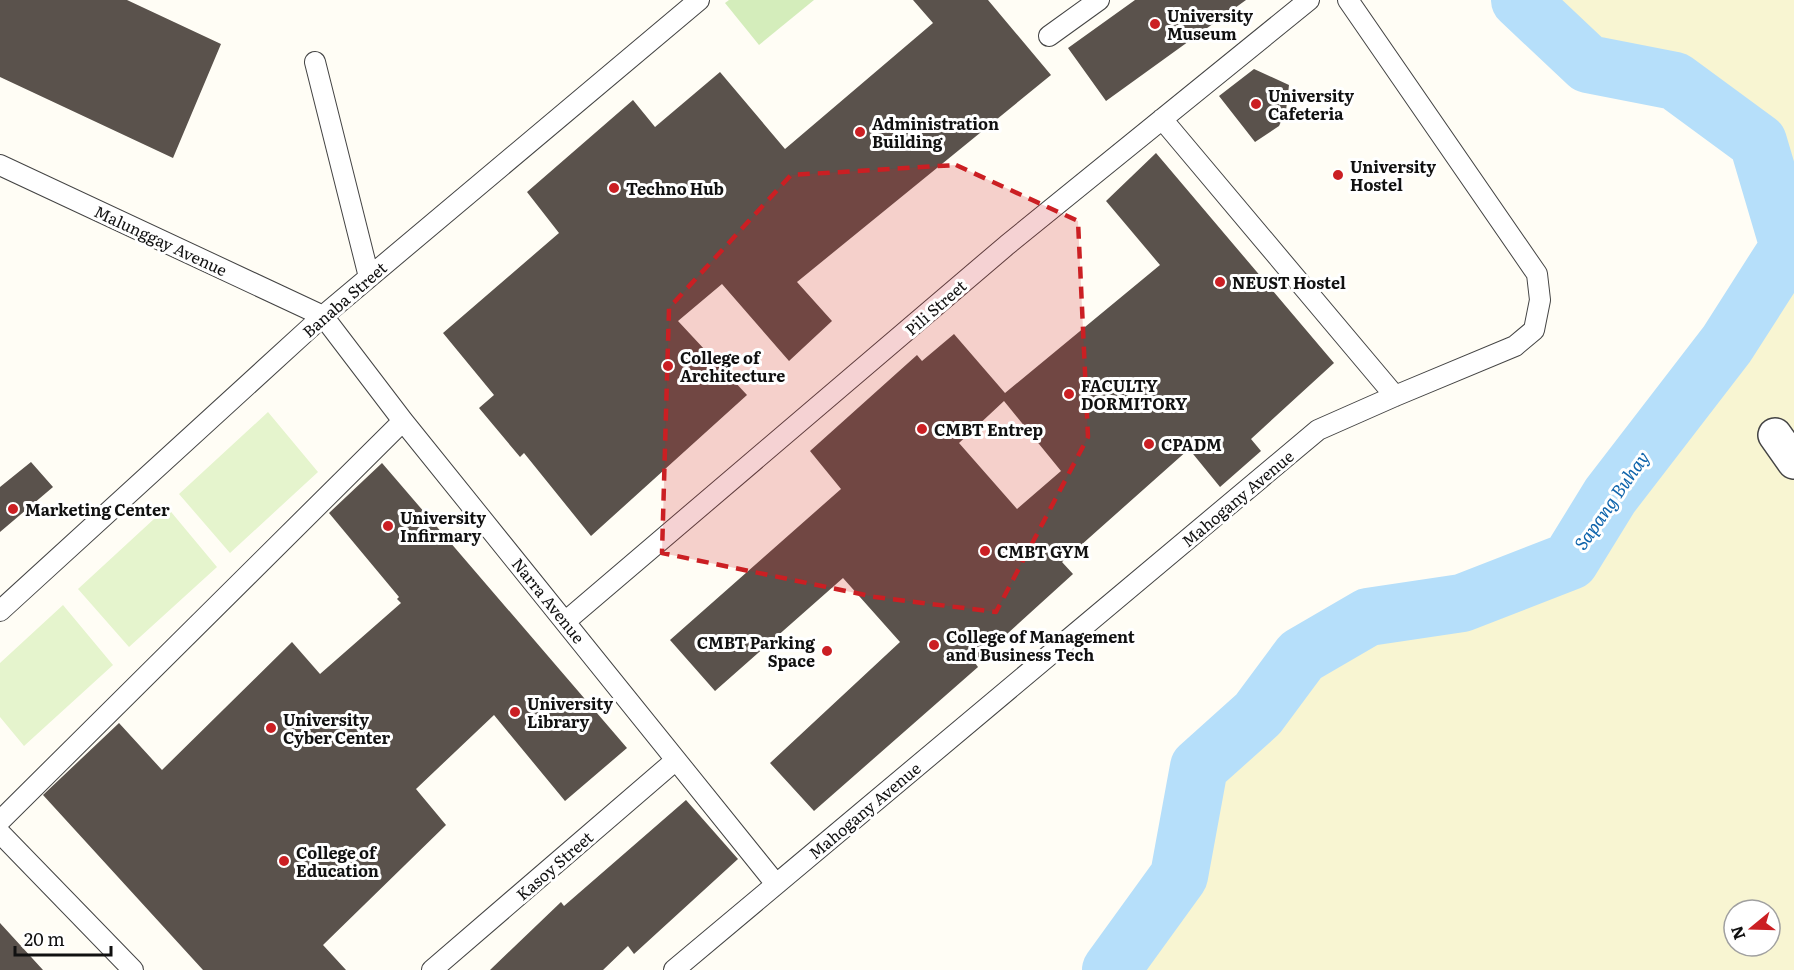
<svg xmlns="http://www.w3.org/2000/svg" width="1794" height="970" viewBox="0 0 1794 970" font-family="Literata,serif">
  <style>
    .farmland { fill: #f8f5d2; fill-rule: evenodd }
    .green { fill: #d4edbb }
    .pitch { fill: #e5f4cd }
    .lines { fill: none; stroke-linecap: round; stroke-linejoin: round }
    .river { stroke: #b6dffa; stroke-width: 58 }
    .building { fill: #5a524c; fill-rule: evenodd }
    .lane-casing { stroke: #444; stroke-width: 22 }
    .street-casing { stroke: #444; stroke-width: 36 }
    .lane { stroke: #fff; stroke-width: 20 }
    .street { stroke: #fff; stroke-width: 33 }
    .marked { fill: #cb1f23; fill-opacity: 0.2; stroke: #cb1f23; stroke-width: 4.5; stroke-dasharray: 12 8; stroke-linejoin: round }
    .poi-dot { fill: #cb1f23; stroke: #fff; stroke-width: 2 }
    .labels { text-anchor: middle; dominant-baseline: central; stroke-width: 6; stroke-linejoin: round; paint-order: stroke }
    .poi-label { font-size: 16px; font-weight: bold; fill: #111; stroke: #fff; text-anchor: start }
    .street-label { font-size: 16px; fill: #111; stroke: #fff }
    .water-label { font-size: 18px; font-style: italic; fill: #1065ac; stroke: #fff }
  </style>
  <rect width="100%" height="100%" fill="#fffdf5"/>
  <!-- farmland -->
  <path class="farmland" d="M 1520,0 L 1794,0 L 1794,970 L 1111,970 L 1179,876 L 1199,767 L 1258,714 L 1301,656 L 1368,617 L 1462,603 L 1570,561 L 1610,496 L 1727,344 L 1789,247 L 1758,142 L 1675,81 L 1588,64 ZM 1734,910 L 1770,910 L 1770,946 L 1734,946 Z"/>
  <!-- green -->
  <path class="green" d="M 729,0 L 814,0 L 759,45 L 725,3 Z"/>
  <!-- pitch -->
  <path class="pitch" d="M 268,412 L 318,472 L 230,553 L 179,494 Z
    M 167,507 L 217,567 L 129,647 L 78,589 Z
    M 63,605 L 113,665 L 24,746 L 0,717 L 0,663 Z"/>
  <g class="lines">
    <!-- river -->
    <path class="river" d="M 1111,970 L 1179,876 L 1199,767 L 1258,714 L 1301,656 L 1368,617 L 1462,603 L 1570,561 L 1610,496 L 1727,344 L 1789,247 L 1758,142 L 1675,81 L 1588,64 L 1520,0"/>
  </g>
  <!-- building -->
  <path class="building" d="M 0,0 L 127,0 L 221,44 L 173,158 L 0,77 Z
    M 913,0 L 988,0 L 1051,75 L 797,282 L 832,321 L 789,361 L 722,284 L 678,321 L 747,395 L 591,536 L 524,453 L 520,457 L 479,408 L 494,395 L 443,333 L 559,233 L 527,192 L 633,100 L 655,127 L 720,72 L 785,149 L 933,23 Z
    M 1135,0 L 1246,0 L 1106,101 L 1068,48 Z
    M 1254,69 L 1289,85 L 1286,111 L 1279,126 L 1255,142 L 1219,96 Z
    M 1156,153 L 1334,363 L 1251,439 L 1261,451 L 1220,487 L 1189,449 L 1062,562 L 1073,574 L 975,663 L 978,667 L 814,811 L 770,763 L 900,642 L 843,578 L 715,691 L 670,640 L 841,489 L 810,451 L 917,355 L 922,361 L 954,334 L 1005,393 L 1160,265 L 1106,201 ZM 1004,401 L 1061,471 L 1017,509 L 959,443 Z
    M 31,462 L 53,487 L 0,532 L 0,487 Z
    M 382,463 L 627,748 L 565,801 L 494,715 L 416,789 L 446,825 L 323,945 L 346,970 L 203,970 L 43,795 L 119,723 L 162,770 L 292,642 L 320,674 L 401,603 L 397,599 L 399,597 L 329,513 Z
    M 686,800 L 738,859 L 634,954 L 628,946 L 603,970 L 490,970 L 561,902 L 564,906 Z
    M 0,923 L 43,970 L 0,970 Z"/>
  <g class="lines">
    <!-- lane casing -->
    <g class="lane-casing">
      <path id="lane" d="M 1049,36 L 1099,0
        M 315,62 L 369,277
        M 1162,119 L 1395,396
        M 0,165 L 323,316 L 403,421 L 776,884
        M 0,611 L 323,316 L 699,0
        M 566,621 L 1007,245 L 1309,0
        M 0,821 L 403,421
        M 0,833 L 133,970
        M 432,970 L 676,760
        M 674,970 L 1318,430 L 1395,396 L 1515,346 L 1534,330 L 1540,300 L 1537,274 L 1348,0"/>
    </g>
    <!-- street casing -->
    <g class="street-casing">
      <path id="street" d="M 1775,435 L 1794,462"/>
    </g>
    <!-- lane -->
    <use href="#lane" class="lane"/>
    <!-- street -->
    <use href="#street" class="street"/>
  </g>
  <!-- marked area -->
  <path class="marked" d="M 956,165 L 1078,221 L 1088,437 L 996,612 L 875,597 L 662,553 L 669,308 L 791,175 Z"/>
  <!-- markers -->
  <g class="poi-dot">
    <circle cx="1155" cy="24" r="6"/>
    <circle cx="1256" cy="104" r="6"/>
    <circle cx="860" cy="132" r="6"/>
    <circle cx="1338" cy="175" r="6"/>
    <circle cx="614" cy="188" r="6"/>
    <circle cx="1220" cy="282" r="6"/>
    <circle cx="668" cy="366" r="6"/>
    <circle cx="1069" cy="394" r="6"/>
    <circle cx="922" cy="429" r="6"/>
    <circle cx="1149" cy="444" r="6"/>
    <circle cx="13" cy="509" r="6"/>
    <circle cx="388" cy="526" r="6"/>
    <circle cx="985" cy="551" r="6"/>
    <circle cx="934" cy="645" r="6"/>
    <circle cx="827" cy="651" r="6"/>
    <circle cx="515" cy="712" r="6"/>
    <circle cx="271" cy="728" r="6"/>
    <circle cx="284" cy="861" r="6"/>
  </g>
  <g class="labels">
    <!-- poi labels -->
    <g class="poi-label">
      <text x="1167" y="15">University<tspan x="1167" dy="18">Museum</tspan></text>
      <text x="1268" y="95">University<tspan x="1268" dy="18">Cafeteria</tspan></text>
      <text x="872" y="123">Administration<tspan x="872" dy="18">Building</tspan></text>
      <text x="1350" y="166">University<tspan x="1350" dy="18">Hostel</tspan></text>
      <text x="626" y="188">Techno Hub</text>
      <text x="1232" y="282">NEUST Hostel</text>
      <text x="680" y="357">College of<tspan x="680" dy="18">Architecture</tspan></text>
      <text x="1081" y="385">FACULTY<tspan x="1081" dy="18">DORMITORY</tspan></text>
      <text x="934" y="429">CMBT Entrep</text>
      <text x="1161" y="444">CPADM</text>
      <text x="25" y="509">Marketing Center</text>
      <text x="400" y="517">University<tspan x="400" dy="18">Infirmary</tspan></text>
      <text x="997" y="551">CMBT GYM</text>
      <text x="946" y="636">College of Management<tspan x="946" dy="18">and Business Tech</tspan></text>
      <text x="815" y="642" text-anchor="end">CMBT Parking<tspan x="815" dy="18">Space</tspan></text>
      <text x="527" y="703">University<tspan x="527" dy="18">Library</tspan></text>
      <text x="283" y="719">University<tspan x="283" dy="18">Cyber Center</tspan></text>
      <text x="296" y="852">College of<tspan x="296" dy="18">Education</tspan></text>
    </g>
    <!-- street labels -->
    <g class="street-label">
      <text transform="translate(161 240) rotate(25)">Malunggay Avenue</text>
      <text transform="translate(344 299) rotate(-41)">Banaba Street</text>
      <text transform="translate(935 307) rotate(-41)">Pili Street</text>
      <text transform="translate(1237 498) rotate(-40)">Mahogany Avenue</text>
      <text transform="translate(549 600) rotate(51)">Narra Avenue</text>
      <text transform="translate(864 810) rotate(-40)">Mahogany Avenue</text>
      <text transform="translate(554 865) rotate(-41)">Kasoy Street</text>
    </g>
    <!-- water labels -->
    <g class="water-label">
      <text transform="translate(1611 500) rotate(-55)">Sapang Buhay</text>
    </g>
  </g>
  <!-- north arrow -->
  <g transform="translate(1752 928) rotate(251)"><circle r="28" fill="#ffffff" stroke="#a0a0a0" stroke-width="1.5"/>
  <path d="M0-4.5L10 22L0 15L-10 22Z" fill="#cb1f23"/>
  <text y="-9" font-size="16" font-weight="bold" text-anchor="middle" fill="#111111">N</text>
  </g>
  <!-- scale -->
  <path d="M15 946v9h96v-9" fill="none" stroke="#111111" stroke-width="3"/>
  <text x="24" y="946" font-size="18" fill="#111111" stroke="#ffffff" stroke-width="4.5" paint-order="stroke">20 m</text>
</svg>
